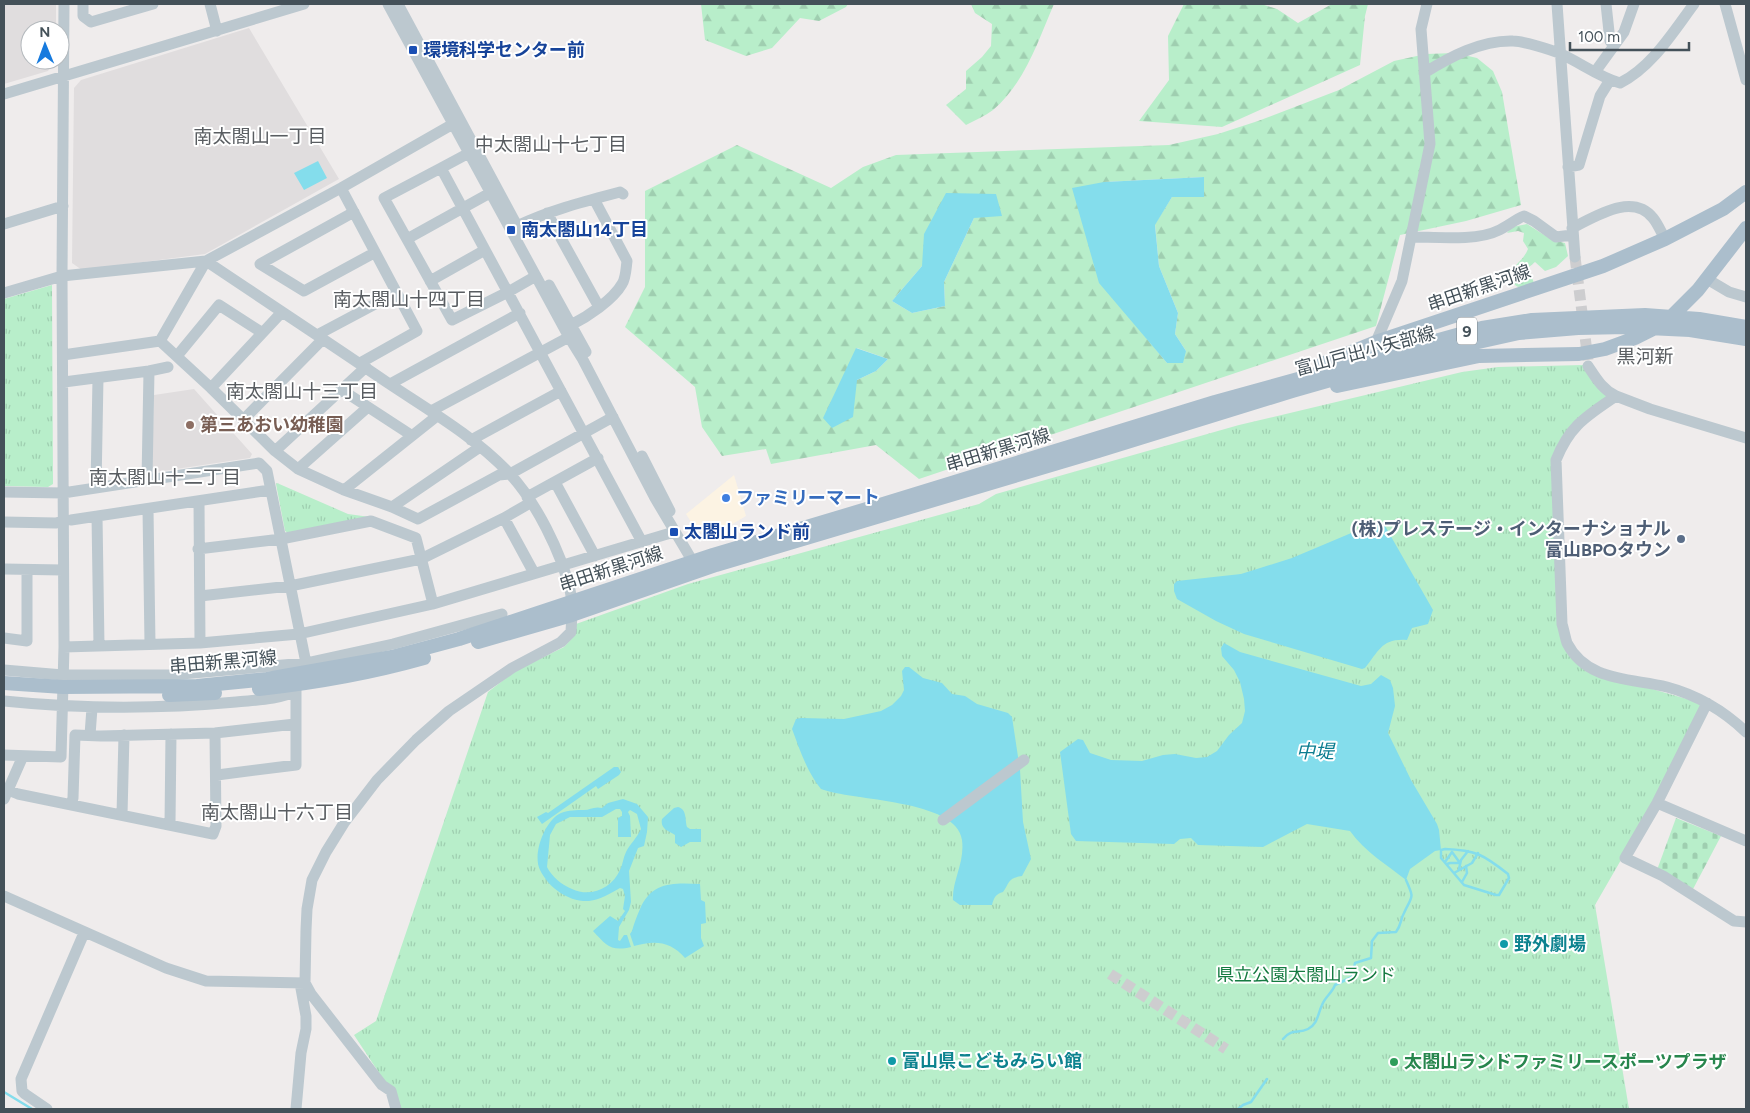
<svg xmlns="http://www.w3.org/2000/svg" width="1750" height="1113" viewBox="0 0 1750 1113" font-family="Figtree,'Noto Sans JP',sans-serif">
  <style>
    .commercial { fill: #fcf3e3 }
    .education { fill: #e0ddde }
    .forest { fill: url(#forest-firs); fill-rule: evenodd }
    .cemetery { fill: url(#cemetery-stones) }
    .park { fill: url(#park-tufts) }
    .water { fill: #84ddec; fill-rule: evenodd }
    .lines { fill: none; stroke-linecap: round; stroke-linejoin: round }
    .stream { stroke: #84ddec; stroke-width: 2.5 }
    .minor-tunnel { stroke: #cdcdcf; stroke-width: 11; stroke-dasharray: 11 5.5; stroke-linecap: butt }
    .minor { stroke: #bcc8cf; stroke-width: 11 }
    .major { stroke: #abbecc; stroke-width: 14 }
    .transit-dot { fill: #1a4fb4; stroke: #fff; stroke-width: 2 }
    .education-dot { fill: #8d6e63; stroke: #fff; stroke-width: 2 }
    .shop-dot { fill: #3f7fe0; stroke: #fff; stroke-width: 2 }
    .service-dot { fill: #5c6f8a; stroke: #fff; stroke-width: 2 }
    .culture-dot { fill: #0f9aa8; stroke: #fff; stroke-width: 2 }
    .leisure-dot { fill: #2e9e5b; stroke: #fff; stroke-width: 2 }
    .labels { text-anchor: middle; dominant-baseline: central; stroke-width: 4; stroke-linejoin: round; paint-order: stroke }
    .shield { fill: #fff; stroke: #7c858b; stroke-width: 1 }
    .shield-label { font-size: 16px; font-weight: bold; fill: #445159 }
    .transit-label { font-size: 18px; font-weight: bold; fill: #164399; stroke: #fff; text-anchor: start }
    .street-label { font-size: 18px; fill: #445159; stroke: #fff }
    .education-label { font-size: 18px; font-weight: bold; fill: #785e54; stroke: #fff; text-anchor: start }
    .shop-label { font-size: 18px; font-weight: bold; fill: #366cbe; stroke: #fff; text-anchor: start }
    .service-label { font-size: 18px; font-weight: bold; fill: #4e5e75; stroke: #fff; text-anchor: end }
    .culture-label { font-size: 18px; font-weight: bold; fill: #0d838f; stroke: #fff; text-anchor: start }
    .park-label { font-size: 18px; fill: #157a41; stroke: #fff }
    .leisure-label { font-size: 18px; font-weight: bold; fill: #27864d; stroke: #fff; text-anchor: start }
    .neighbourhood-label { font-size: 19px; fill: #595d61; stroke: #fff }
    .water-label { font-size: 19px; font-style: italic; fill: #0b7d90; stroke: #fff }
  </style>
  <defs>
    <pattern id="forest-firs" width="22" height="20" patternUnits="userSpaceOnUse" patternTransform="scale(1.25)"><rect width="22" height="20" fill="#b8eeca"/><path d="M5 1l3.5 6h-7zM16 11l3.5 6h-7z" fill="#9fceb0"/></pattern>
    <pattern id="cemetery-stones" width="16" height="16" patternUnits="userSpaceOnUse" patternTransform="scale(1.25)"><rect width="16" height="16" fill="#b8eeca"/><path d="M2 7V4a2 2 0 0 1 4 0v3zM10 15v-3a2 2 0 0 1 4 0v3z" fill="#9fceb0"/></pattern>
    <pattern id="park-tufts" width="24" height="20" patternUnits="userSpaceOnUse" patternTransform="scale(1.25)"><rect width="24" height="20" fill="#b8eeca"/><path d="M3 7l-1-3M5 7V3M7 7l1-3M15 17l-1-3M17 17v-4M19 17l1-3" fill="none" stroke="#9fceb0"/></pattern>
  </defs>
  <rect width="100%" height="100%" fill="#efecec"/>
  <!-- commercial -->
  <path class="commercial" d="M 734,475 L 746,516 L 724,529 L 714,537 L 696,530 L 686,514 Z"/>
  <!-- education -->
  <path class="education" d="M 4,4 L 56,4 L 56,30 L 30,30 L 30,60 L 55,60 L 48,71 L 4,84 Z
    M 249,28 L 339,179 L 205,254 L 82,270 L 72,263 L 74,88 L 81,80 Z
    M 194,389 L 252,454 L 250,458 L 156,472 L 152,468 L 154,395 Z"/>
  <!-- forest -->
  <path class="forest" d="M 701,4 L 848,4 L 846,7 L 819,21 L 800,18 L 772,48 L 746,56 L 705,40 Z
    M 971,4 L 1054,4 C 1038,41 1025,83 993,110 C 985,116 975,120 966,125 L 946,105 L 966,89 L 966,71 L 982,57 L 991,46 L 992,24 L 975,13 Z
    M 1184,4 L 1261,4 L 1277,9 L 1298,23 L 1332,4 L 1368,4 L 1365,16 L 1360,65 L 1222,127 L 1139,121 L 1169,80 L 1168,36 Z
    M 1455,53 L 1477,58 L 1493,71 L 1502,92 L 1521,205 L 1466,221 L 1400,235 L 1376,326 L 919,479 L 876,445 L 771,464 L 766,449 L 722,456 L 702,427 L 695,387 L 625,327 L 645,287 L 645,191 L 737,145 L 831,188 L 863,167 L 896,155 L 1169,145 L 1218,134 L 1258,121 L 1339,90 L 1394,61 L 1426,54 ZM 1204,177 L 1172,197 L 1155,224 L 1159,266 L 1178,313 L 1175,334 L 1186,351 L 1167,363 L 1143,334 L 1104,182 ZM 996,194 L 974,218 L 944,282 L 945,306 L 912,313 L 892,301 L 922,266 ZM 856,348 L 857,348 L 888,359 L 876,371 L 857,380 Z
    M 1527,224 L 1552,240 L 1565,243 L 1568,256 L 1556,267 L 1545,271 L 1535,262 L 1528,268 L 1534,283 L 1521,289 L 1512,283 L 1508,274 C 1515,265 1524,259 1528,249 L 1523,241 L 1524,233 L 1518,231 L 1507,233 L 1512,227 Z"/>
  <!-- cemetery -->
  <path class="cemetery" d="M 1676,818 L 1721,836 L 1692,891 L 1657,870 Z"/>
  <!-- park -->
  <path class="park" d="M 52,285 L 53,484 L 48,487 L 4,486 L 4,299 Z
    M 1583,365 L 1604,394 L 1611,396 L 1560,440 L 1560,625 L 1583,666 L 1635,684 L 1704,704 L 1655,801 L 1595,905 L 1629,1109 L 400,1109 L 391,1091 L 354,1035 L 376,1021 L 488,692 L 515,671 L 564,647 L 576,634 L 576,624 L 688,584 L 979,504 L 996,494 L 1239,425 L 1462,372 L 1498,367 Z
    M 277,483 L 348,514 L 370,517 L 288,533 L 285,531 L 276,484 Z"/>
  <!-- water -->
  <path class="water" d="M 318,161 L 327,178 L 304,190 L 294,173 Z
    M 1204,177 L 1204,197 L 1172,197 L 1155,225 L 1159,266 L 1178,313 L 1175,334 L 1186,351 L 1183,363 L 1167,363 L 1099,283 L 1072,188 L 1104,182 Z
    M 946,193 L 996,194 L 1002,216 L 974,218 L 944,282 L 945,306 L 912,313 L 892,301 L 922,266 L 924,234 Z
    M 856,348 L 888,359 L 876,371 L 857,380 L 853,417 L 832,428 L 823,418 Z
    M 1375,523 L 1382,523 L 1385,526 L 1433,610 L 1428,624 L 1412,628 L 1407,640 C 1382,638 1379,651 1365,668 L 1362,669 L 1244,634 L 1216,621 L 1177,599 L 1174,591 L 1174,584 L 1177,581 L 1241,574 L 1292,558 Z
    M 1224,643 L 1240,652 L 1361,686 L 1371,684 L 1381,675 L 1390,680 L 1393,688 L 1395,706 L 1388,733 L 1411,780 L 1437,824 L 1439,830 L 1441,850 L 1435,851 L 1410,869 L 1406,880 C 1386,864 1365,852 1350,831 L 1307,824 L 1263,847 L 1198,845 L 1191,838 L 1180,839 L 1174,844 L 1076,841 L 1071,834 L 1060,752 L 1078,739 L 1083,740 L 1090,753 L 1111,760 L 1142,761 L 1163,755 L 1175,754 L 1196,758 L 1207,757 L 1217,751 L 1229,735 L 1242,723 L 1245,711 L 1244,699 L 1240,682 L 1234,670 L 1222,656 L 1221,648 Z
    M 905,667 L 909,667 L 923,678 L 942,683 L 952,694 L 965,696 L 977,704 L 1008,713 L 1012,717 L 1020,770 L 1023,822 L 1031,859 L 1022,876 C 1008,878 1010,882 1003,892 C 996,894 994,897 992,905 L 960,905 L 953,900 C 952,880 965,863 962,840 C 957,799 851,801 821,789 C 807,772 800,750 792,729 L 796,719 L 801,718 L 844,719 L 881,711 L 892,705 L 901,696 L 904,690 L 902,671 Z
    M 614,767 L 618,767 L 621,772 L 619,775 L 598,789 L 596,786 L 542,824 L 537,817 L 546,812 L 548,813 Z
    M 623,799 L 637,804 L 648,817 L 647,832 L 644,846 L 638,848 L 629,871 L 631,902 L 629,910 L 619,927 L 618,940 L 620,941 L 624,935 L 627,935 L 631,947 C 611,952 606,945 593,931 L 610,916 L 618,921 L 625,911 L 623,909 L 625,896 L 623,889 L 620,888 C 611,893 600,900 589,901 C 568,902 549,888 540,870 C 532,854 545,820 561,813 C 569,810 576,810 584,810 C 590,810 594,806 602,808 L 608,803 ZM 616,809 L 620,809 L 622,812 L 622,816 L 618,818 L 618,837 L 631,837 L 630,816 L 628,812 L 630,810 L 637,814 L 641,829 C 637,838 630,844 626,852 C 623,858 623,864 620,870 C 612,888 591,898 572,889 C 562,885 552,877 547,867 L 550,835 L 556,824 L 570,817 L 602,817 Z
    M 678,807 C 687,809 685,820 687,827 L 690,829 L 701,829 L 701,842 L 690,842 L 681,847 L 675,843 L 675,835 C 668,830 660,829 662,819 L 674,808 Z
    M 700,884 L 701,900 L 705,902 L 706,923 L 701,924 L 701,938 L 704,946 L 685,958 C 671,941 654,940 634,946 L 630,934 L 632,931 C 634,923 637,916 640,909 C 652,881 674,883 700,884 Z"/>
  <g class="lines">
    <!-- stream -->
    <path class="stream" d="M 1445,849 C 1476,850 1484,855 1508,874 L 1509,878 L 1499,895 L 1496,895 L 1464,885 L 1441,858 L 1441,850 Z
      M 1445,862 L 1452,852 L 1460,863 L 1450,863 L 1447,864
      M 1459,869 L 1461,860 L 1468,851
      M 1454,873 L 1472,863 L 1478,853
      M 1462,882 L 1467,873 L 1466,866
      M 1283,1039 C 1292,1028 1298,1034 1308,1029 C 1318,1024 1318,1013 1322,1005 C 1325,997 1332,993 1335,985 L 1352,977 L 1355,963 L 1371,958 L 1372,941 L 1378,933 L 1396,932 C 1402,924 1400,920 1404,913 C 1412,895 1415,900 1406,880
      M 4,1092 L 32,1109
      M 1238,1109 L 1243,1105 L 1251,1102 L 1267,1079"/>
    <!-- minor-tunnel -->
    <path class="minor-tunnel" d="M 1575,257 L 1588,360
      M 1110,974 L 1226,1049"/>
    <!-- minor -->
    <path class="minor" d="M 83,4 L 83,16 L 91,22 L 153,4
      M 210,4 L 217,31
      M 388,4 L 569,337 L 582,358 L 655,498 L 696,567
      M 398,4 L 521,233
      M 1557,4 L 1575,257
      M 1606,4 L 1610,41 L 1614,45
      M 1725,4 L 1746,80
      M 1595,72 L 1624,32 L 1634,4
      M 1424,73 C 1450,57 1481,40 1513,41 C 1523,41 1552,50 1561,54 C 1581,63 1599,77 1620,83 C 1652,67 1673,32 1694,4
      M 4,94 L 304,4
      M 469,153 L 441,168 L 642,542
      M 1568,167 L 1579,165 L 1600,96 L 1610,80
      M 441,168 L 384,198 L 452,320 L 508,292 L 536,276
      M 341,188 L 417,331 L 360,363
      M 354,212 L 260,264 L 304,291 L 374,253
      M 547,213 L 599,307
      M 4,224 L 63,206
      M 517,226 C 550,210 586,201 620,192 L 623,194
      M 1572,228 C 1595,217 1632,192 1653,218 C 1658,224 1661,232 1665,239
      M 1412,237 C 1434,237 1478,241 1497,231 C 1507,227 1514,220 1524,216 L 1534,221 L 1556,237 L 1572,235
      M 407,239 L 490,193
      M 206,261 C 267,302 328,342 388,383 C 430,411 475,437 509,473 C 536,502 561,552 570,590 C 573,603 572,618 571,632 L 561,642 L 512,668 L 449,711 L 416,740 L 377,780 L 344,823 L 326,852 L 312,880 L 307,909 L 306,930 L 305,983 L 311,994 L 382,1085 L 391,1091 L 396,1109
      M 1707,279 L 1729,292 L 1746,297
      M 430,281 L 485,250
      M 549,285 L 586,352
      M 4,293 L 62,276 L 206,261 L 341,188 L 453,124
      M 571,325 C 587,317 613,300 622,284 C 626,278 626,268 627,261 L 594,199
      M 317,335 L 396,293
      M 160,341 L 206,261
      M 1376,342 L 1402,281 L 1430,144 L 1421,29 L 1427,4
      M 63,355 L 160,341 L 211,388 L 275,451 L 298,469 L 344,490 L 392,507 L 418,519 L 499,475 L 510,474 L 613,417
      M 177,356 L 219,305 L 261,332
      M 1588,366 C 1596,378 1602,389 1616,396
      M 64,382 L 149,371 L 168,367
      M 390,384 L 520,313
      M 211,388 L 282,312
      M 342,390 L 411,435
      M 431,411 L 569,337
      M 243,420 L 323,339
      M 1746,438 L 1650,409 L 1616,396 C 1587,416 1570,425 1556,460 L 1562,624 C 1564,630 1565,637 1567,643 C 1587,682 1631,678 1667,687 C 1697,695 1724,711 1746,732
      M 471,440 L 561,391
      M 275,451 L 366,367
      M 642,456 L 670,511
      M 298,469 L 368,407
      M 147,480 L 149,371
      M 555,482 L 595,556
      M 96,487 L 98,378
      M 344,490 L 437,416
      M 4,492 L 63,493 L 259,463 L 267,471 L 306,663
      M 527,497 L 598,458
      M 199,501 L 200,643
      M 392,507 L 480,447
      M 148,509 L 150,644
      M 97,516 L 99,646
      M 504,518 L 530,503
      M 71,520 L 270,490
      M 4,522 L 56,523 L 63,521
      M 4,569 L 63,570
      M 200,596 L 290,586 L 421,559 L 504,518 L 534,573
      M 433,604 L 674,532
      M 4,638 L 27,641 L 27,570
      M 64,647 L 200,643 L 299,634 L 433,604 L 416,538 L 371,521 L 281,539 L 198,549
      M 4,670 L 63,675 L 170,675 L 306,663 L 393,644 L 502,614
      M 4,701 C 81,709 159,709 236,702 C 255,700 279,700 296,691
      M 1707,703 L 1657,803 L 1625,858 L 1663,876 L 1734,921 L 1746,922
      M 90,735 L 92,708
      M 4,755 L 61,757 L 64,647 L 62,276 L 64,4
      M 217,775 L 296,765 L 296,687
      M 8,790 L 18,794 L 213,834 L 216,826 L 215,733
      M 4,799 L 23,756
      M 1657,803 L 1746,841
      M 71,804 L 73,798 L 75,735 L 101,736 L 215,733 L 295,724
      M 122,815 L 124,735
      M 943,820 L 1024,760
      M 170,824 L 171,734
      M 4,896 L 166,968 L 206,981 L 305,983
      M 47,1109 L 25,1094 L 22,1091 L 21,1079 L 84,933
      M 296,1109 L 301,1053 L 306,1029 L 306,1016 L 300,983"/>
    <!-- major -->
    <path class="major" d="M 1322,364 L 1376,342 L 1603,266 L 1665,239 L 1723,209 L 1746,192
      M 1337,386 L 1479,356 L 1579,354 L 1605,349 L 1635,338 L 1665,323 L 1698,290 L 1746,228
      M 478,642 L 572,615 L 716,565 L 1098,451 L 1292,391 L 1411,357 L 1519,333 L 1578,328 L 1627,327 L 1690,330 L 1746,339
      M 4,683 L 63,687 L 197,686 L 267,679 L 392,657 L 459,639 L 713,555 L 880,505 L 1215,402 L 1482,328 L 1532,320 L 1645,315 L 1699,319 L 1746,327
      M 259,689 C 314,683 371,673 424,658
      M 169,695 L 215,693"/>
  </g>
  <!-- markers -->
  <g class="transit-dot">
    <rect x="408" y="45" width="10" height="10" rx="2.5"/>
    <rect x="506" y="225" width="10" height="10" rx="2.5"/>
    <rect x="669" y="527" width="10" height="10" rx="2.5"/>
  </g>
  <circle class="education-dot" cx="190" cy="425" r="5"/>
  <circle class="shop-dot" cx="726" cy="498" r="5"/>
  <circle class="service-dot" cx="1681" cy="539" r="5"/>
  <g class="culture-dot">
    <circle cx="1504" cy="944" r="5"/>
    <circle cx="892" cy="1061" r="5"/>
  </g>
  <circle class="leisure-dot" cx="1394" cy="1062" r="5"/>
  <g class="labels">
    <!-- shield labels -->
    <rect class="shield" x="1457" y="317.5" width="20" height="27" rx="4"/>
    <g class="shield-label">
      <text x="1467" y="331">9</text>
    </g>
    <!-- transit labels -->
    <g class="transit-label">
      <text x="423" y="50">環境科学センター前</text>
      <text x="521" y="230">南太閤山14丁目</text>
      <text x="684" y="532">太閤山ランド前</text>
    </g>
    <!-- street labels -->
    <g class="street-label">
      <text transform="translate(1479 288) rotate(-19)">串田新黒河線</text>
      <text transform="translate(1365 351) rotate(-15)">富山戸出小矢部線</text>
      <text transform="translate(998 450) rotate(-17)">串田新黒河線</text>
      <text transform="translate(611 569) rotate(-18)">串田新黒河線</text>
      <text transform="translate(223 662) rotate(-5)">串田新黒河線</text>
    </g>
    <!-- education labels -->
    <g class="education-label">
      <text x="200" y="425">第三あおい幼稚園</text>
    </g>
    <!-- shop labels -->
    <g class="shop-label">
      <text x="736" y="498">ファミリーマート</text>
    </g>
    <!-- service labels -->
    <g class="service-label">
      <text x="1671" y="529">(株)プレステージ・インターナショナル<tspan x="1671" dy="21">富山BPOタウン</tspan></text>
    </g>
    <!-- culture labels -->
    <g class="culture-label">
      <text x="1514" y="944">野外劇場</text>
      <text x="902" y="1061">富山県こどもみらい館</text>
    </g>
    <!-- park labels -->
    <g class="park-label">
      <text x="1306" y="975">県立公園太閤山ランド</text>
    </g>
    <!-- leisure labels -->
    <g class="leisure-label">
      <text x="1404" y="1062">太閤山ランドファミリースポーツプラザ</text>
    </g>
    <!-- neighbourhood labels -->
    <g class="neighbourhood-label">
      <text x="260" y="136">南太閤山一丁目</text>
      <text x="551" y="144">中太閤山十七丁目</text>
      <text x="409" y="299">南太閤山十四丁目</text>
      <text x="1645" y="356">黒河新</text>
      <text x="302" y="391">南太閤山十三丁目</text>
      <text x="165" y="477">南太閤山十二丁目</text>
      <text x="277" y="812">南太閤山十六丁目</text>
    </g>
    <!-- water labels -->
    <g class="water-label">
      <text x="1315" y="751">中堤</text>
    </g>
  </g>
  <!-- border -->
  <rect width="1750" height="1113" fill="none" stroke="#445159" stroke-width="10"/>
  <!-- north arrow -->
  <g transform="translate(45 45) rotate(359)"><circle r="24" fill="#ffffff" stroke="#b4b9bd"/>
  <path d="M0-4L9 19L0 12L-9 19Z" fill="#167ade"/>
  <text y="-8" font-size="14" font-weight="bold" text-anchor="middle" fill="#445159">N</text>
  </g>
  <!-- scale -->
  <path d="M1570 42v8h119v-8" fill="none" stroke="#445159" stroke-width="2.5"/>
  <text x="1578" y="42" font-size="15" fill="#445159" stroke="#ffffff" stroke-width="4" paint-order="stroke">100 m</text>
</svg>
